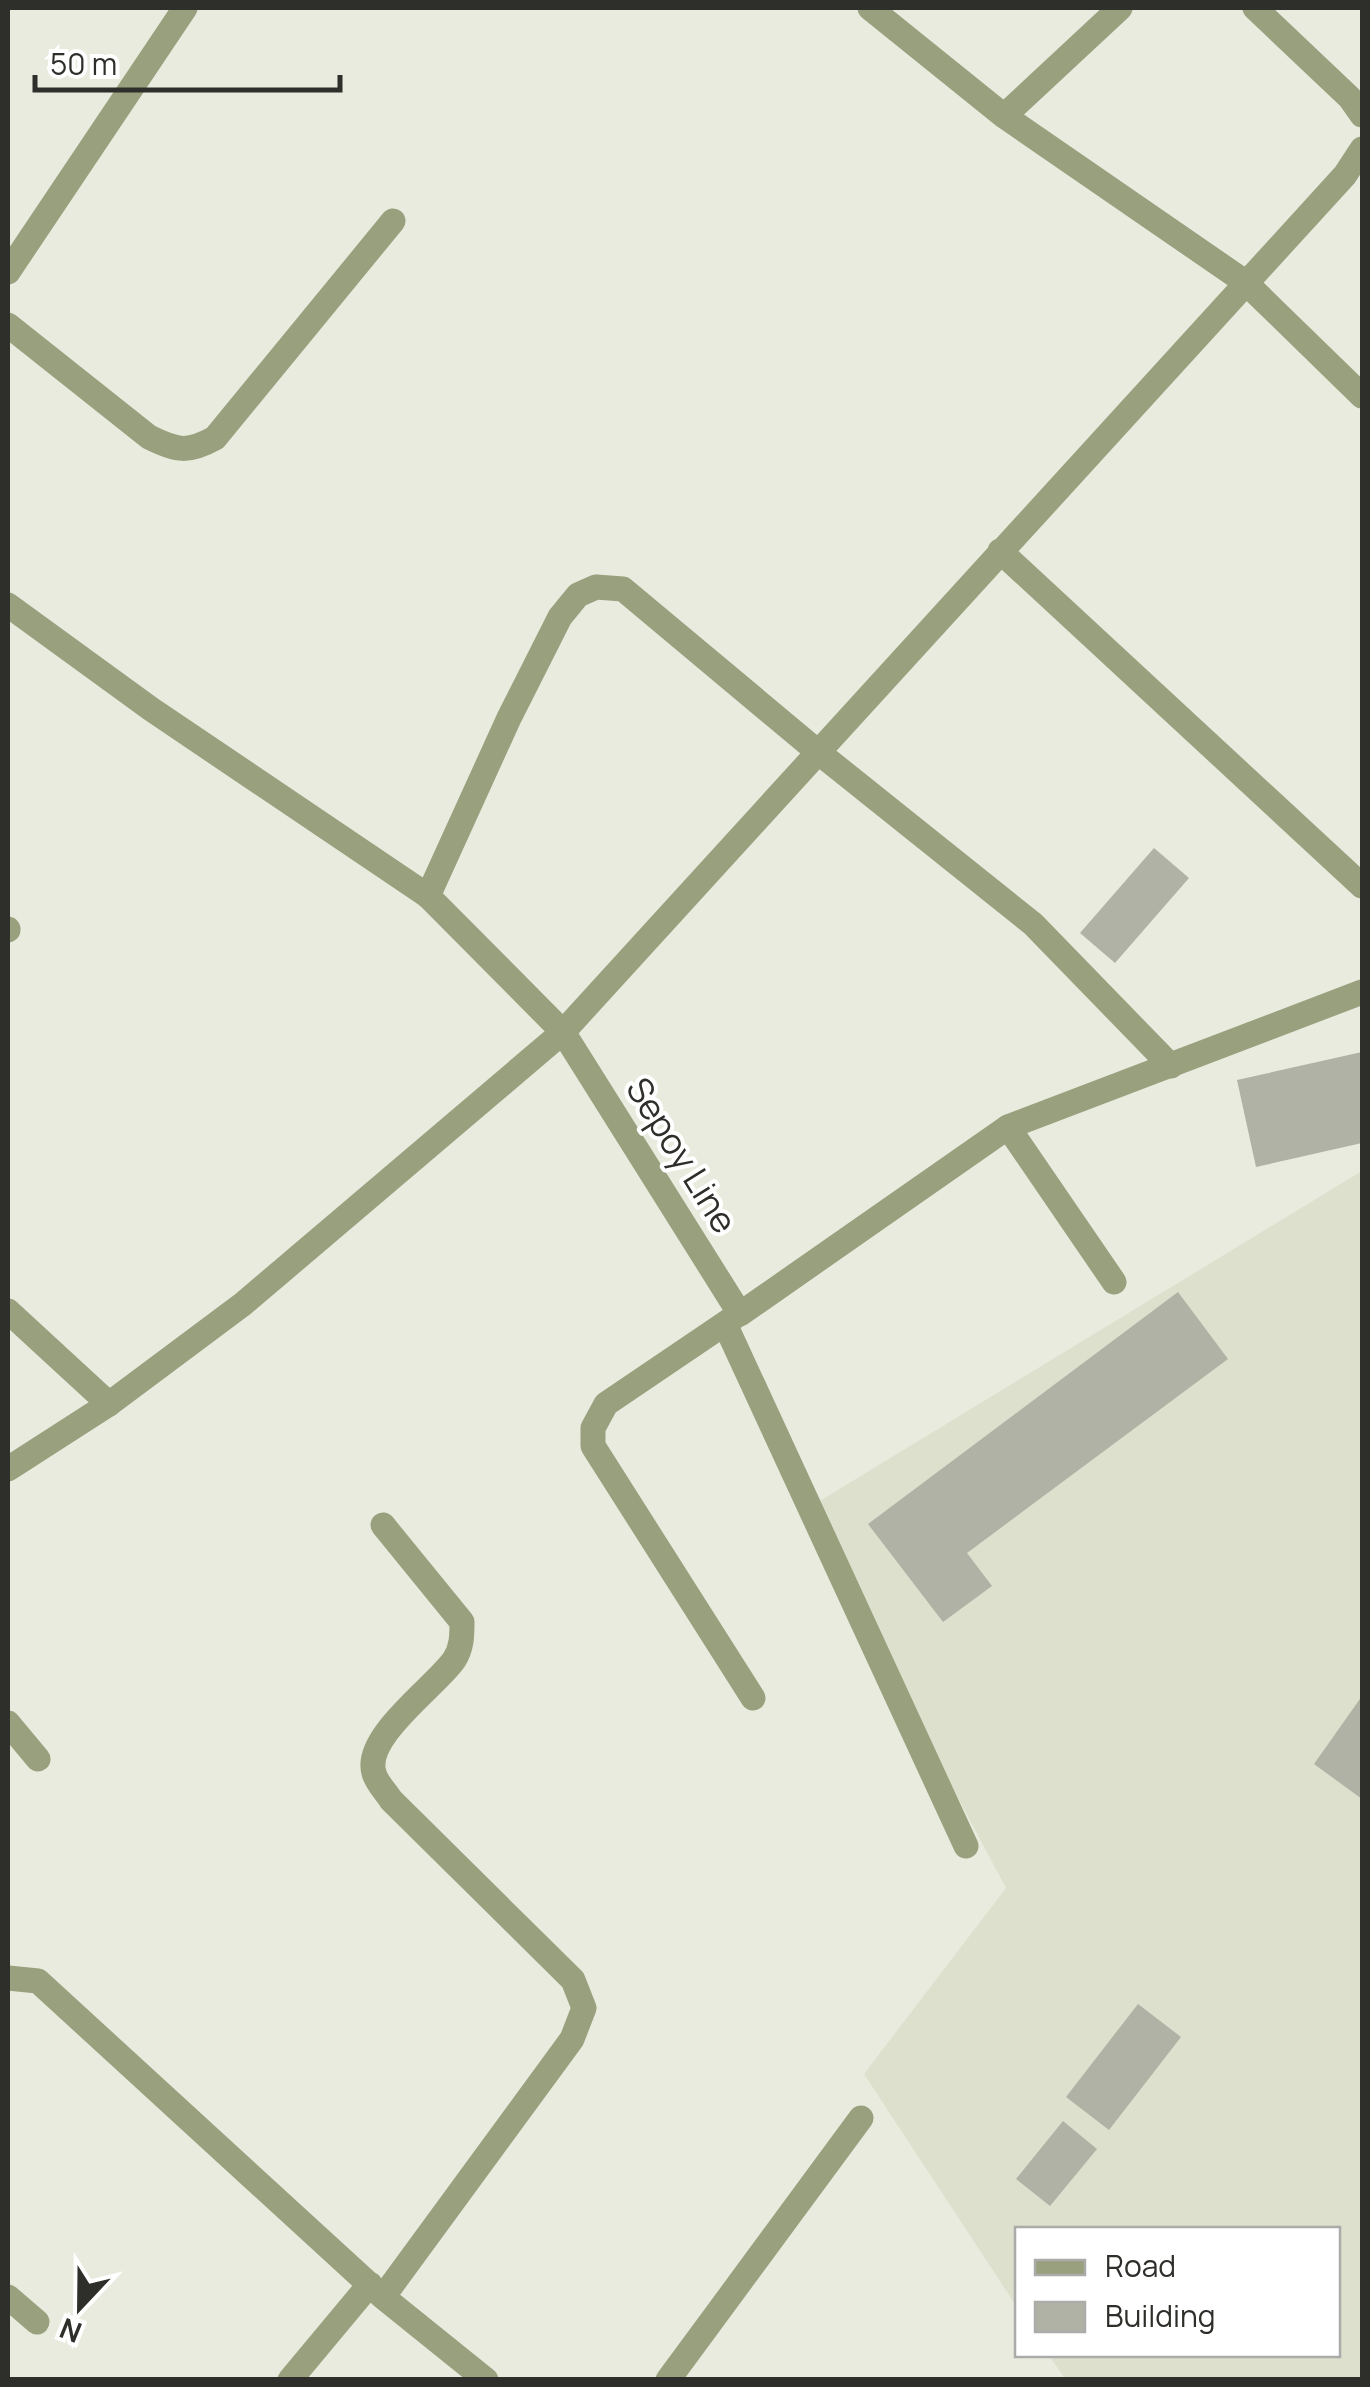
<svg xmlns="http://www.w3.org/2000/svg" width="1370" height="2387" viewBox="0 0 1370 2387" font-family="Manrope,sans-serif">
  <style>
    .built { fill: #dce0cc }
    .building { fill: #b0b2a5 }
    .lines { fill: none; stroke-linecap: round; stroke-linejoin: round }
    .minor { stroke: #99a07e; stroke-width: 25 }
    .tertiary { stroke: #99a07e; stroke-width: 25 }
    .labels { text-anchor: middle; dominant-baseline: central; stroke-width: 8; stroke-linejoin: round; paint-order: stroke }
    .street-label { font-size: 35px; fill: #2e2f2a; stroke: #fff }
  </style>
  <rect width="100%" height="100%" fill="#e8ebdd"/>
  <!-- built -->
  <path class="built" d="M 1362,1171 L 1362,2379 L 1065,2379 L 1049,2355 L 1338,2354 L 1338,2230 L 1018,2230 L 1017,2307 L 864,2074 L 1006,1888 L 805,1510 Z"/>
  <!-- building -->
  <path class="building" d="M 1154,848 L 1189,878 L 1115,963 L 1080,933 Z
    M 1362,1052 L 1362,1143 L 1256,1167 L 1237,1080 Z
    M 1178,1292 L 1228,1359 L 967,1553 L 992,1586 L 943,1622 L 868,1524 Z
    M 1362,1696 L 1362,1799 L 1314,1764 Z
    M 1138,2004 L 1181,2037 L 1109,2130 L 1066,2097 Z
    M 1063,2121 L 1097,2149 L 1050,2206 L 1016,2179 Z"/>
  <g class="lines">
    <!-- minor -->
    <path class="minor" d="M 870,8 L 1004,116 L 1245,282 L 1362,396
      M 1255,8 L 1350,98 L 1362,115
      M 1004,116 L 1120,8
      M 8,272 L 185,8
      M 8,325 L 149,437 C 177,451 188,453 215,438 L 393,221
      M 1000,551 L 1362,886
      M 428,896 L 509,718 L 560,617 L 578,595 L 596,587 L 623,589 L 818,752 L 1033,924 L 1171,1066
      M 8,930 L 8,929
      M 563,1032 L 1345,175 L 1362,149
      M 1008,1127 L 1114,1282
      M 8,1311 L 109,1404
      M 736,1316 L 606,1404 L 593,1428 L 593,1446 L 753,1698
      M 725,1324 L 966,1846
      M 8,1723 L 38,1759
      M 8,1978 L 38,1981 L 383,2297 L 486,2380
      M 8,2297 L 37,2322
      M 383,2297 L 572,2039 L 584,2008 L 573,1980 L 391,1800 C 386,1792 376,1782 374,1773 C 363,1737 435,1687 454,1660 C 462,1648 462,1635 462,1622 L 383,1525
      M 290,2380 L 370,2284
      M 668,2380 L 861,2118"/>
    <!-- tertiary -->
    <path class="tertiary" d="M 8,605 L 151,709 L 428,896 L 563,1032 L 740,1314 L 1008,1127 L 1362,992
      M 8,1469 L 109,1404 L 243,1304 L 563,1032"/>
  </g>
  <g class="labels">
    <!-- street labels -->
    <g class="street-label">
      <text transform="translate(682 1155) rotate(58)">Sepoy Line</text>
    </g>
  </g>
  <!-- border -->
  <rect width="1370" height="2387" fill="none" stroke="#2e2f2a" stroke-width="20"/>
  <!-- legend -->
  <rect x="1015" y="2227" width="325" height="130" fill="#ffffff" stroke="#abacaa" stroke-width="2.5"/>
  <rect x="1035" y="2260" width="50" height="15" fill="#99a07e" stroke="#abacaa" stroke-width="2.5"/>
  <text x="1105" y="2277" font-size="30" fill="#2e2f2a">Road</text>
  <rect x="1035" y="2302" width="50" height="30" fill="#b0b2a5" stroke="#abacaa" stroke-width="2.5"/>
  <text x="1105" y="2327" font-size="30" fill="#2e2f2a">Building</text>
  <!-- north arrow -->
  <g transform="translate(80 2307) rotate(202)" stroke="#ffffff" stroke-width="8" paint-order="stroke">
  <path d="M0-8L18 38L0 25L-18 38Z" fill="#2e2f2a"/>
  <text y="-15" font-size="28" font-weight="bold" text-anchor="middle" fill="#2e2f2a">N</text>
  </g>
  <!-- scale -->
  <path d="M35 75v15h305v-15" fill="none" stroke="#2e2f2a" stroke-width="5"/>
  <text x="50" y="75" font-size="30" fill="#2e2f2a" stroke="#ffffff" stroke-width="8" paint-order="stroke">50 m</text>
</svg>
